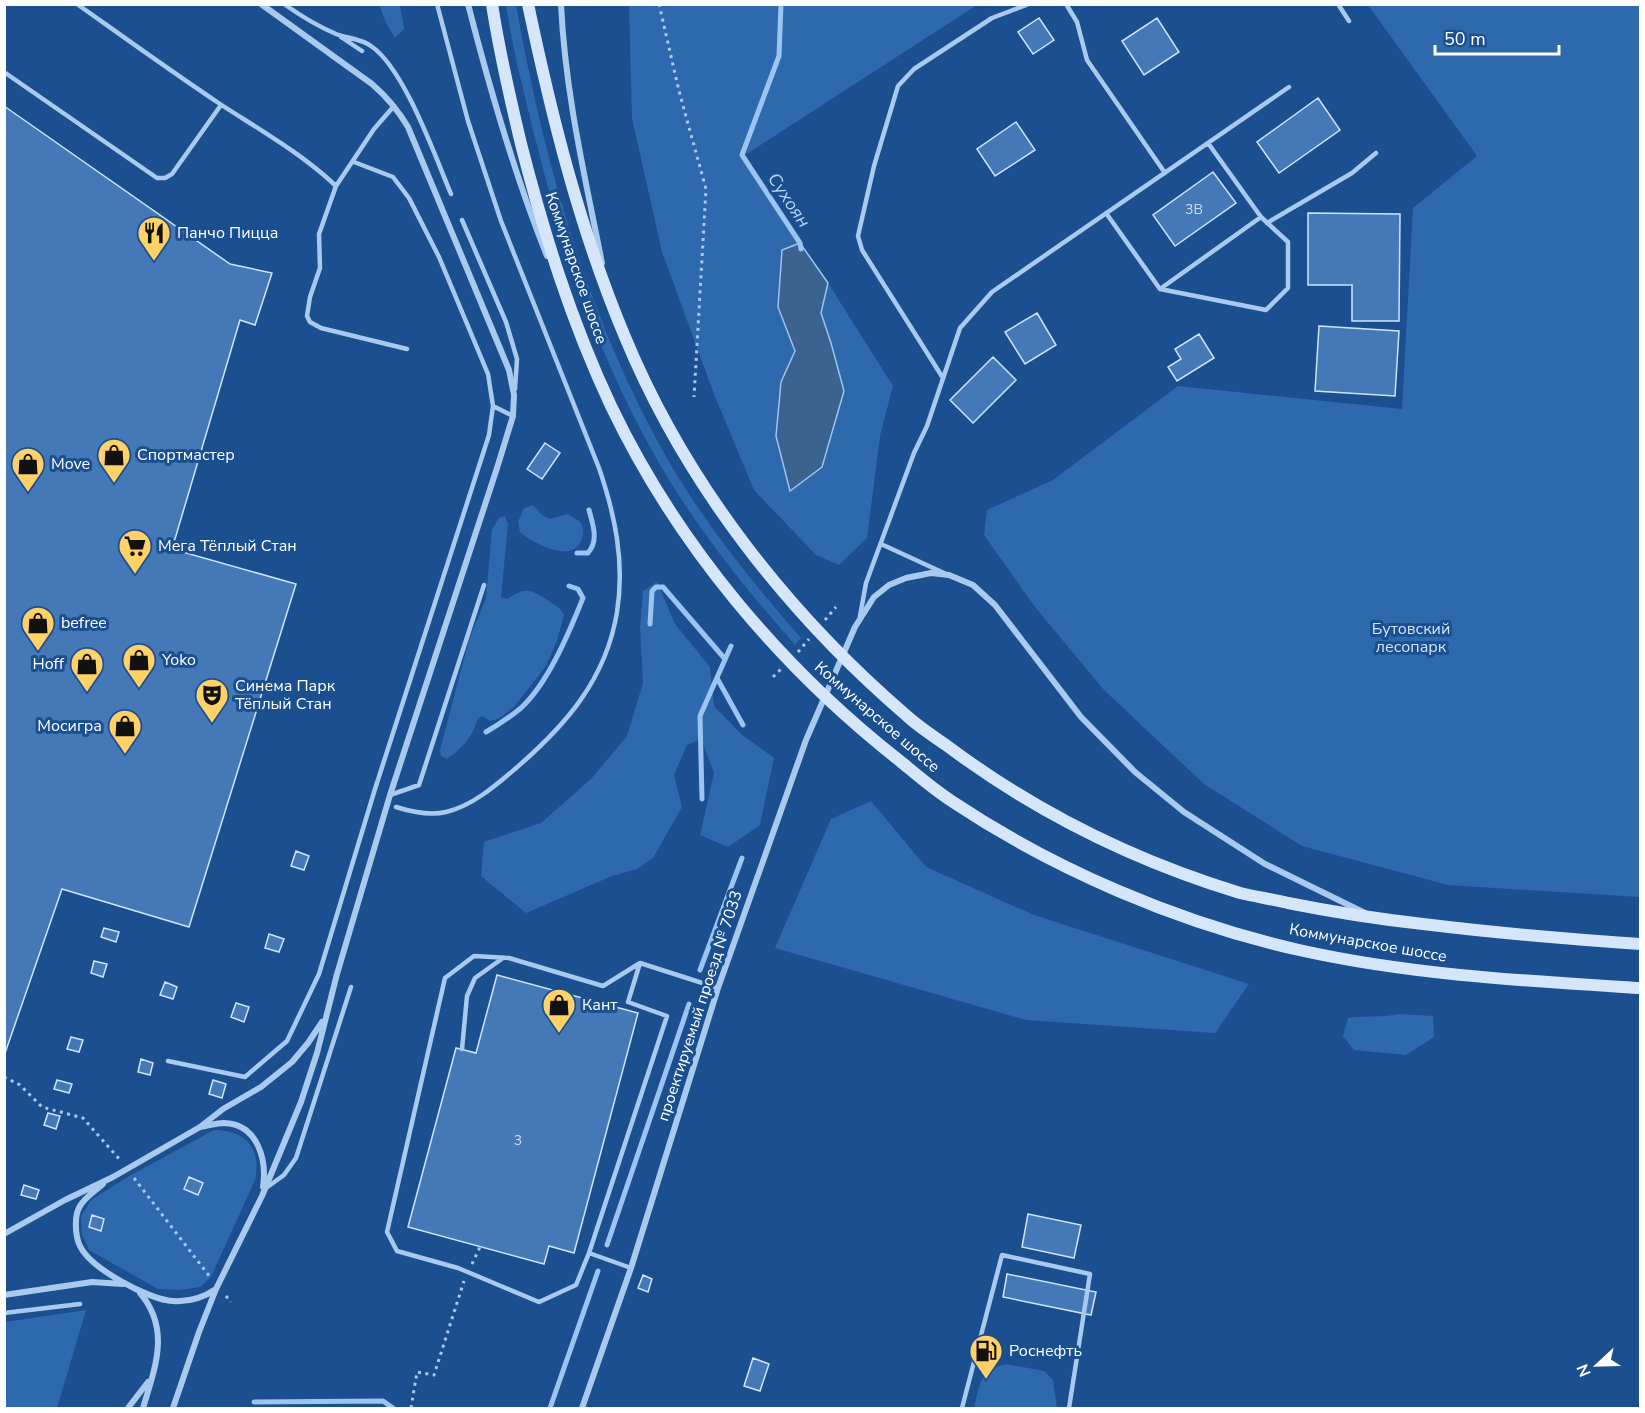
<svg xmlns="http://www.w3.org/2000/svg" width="1645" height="1413" viewBox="0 0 1645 1413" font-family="'Nunito Sans',sans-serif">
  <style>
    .green { fill: #2e69ad }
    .water { fill: #3c6290; stroke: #9cc4f0; stroke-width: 1.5 }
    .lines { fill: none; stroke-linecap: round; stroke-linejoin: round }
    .stream { stroke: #9cc4f0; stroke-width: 5 }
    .building { fill: #4478b7; stroke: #cfe3fa; stroke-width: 1.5 }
    .path { stroke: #a9c9ee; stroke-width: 3; stroke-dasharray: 3 4.5; stroke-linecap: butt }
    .service { stroke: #a9c9ee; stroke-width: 4.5 }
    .minor { stroke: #a9c9ee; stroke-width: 6 }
    .secondary { stroke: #d6e6fa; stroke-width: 12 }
    .labels { text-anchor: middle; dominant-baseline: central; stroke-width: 6; stroke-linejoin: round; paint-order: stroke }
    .number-label { font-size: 14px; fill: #d0dded }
    .poi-label { font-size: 16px; fill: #fff; stroke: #1b4f8f; text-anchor: start }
    .street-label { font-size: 16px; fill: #fff; stroke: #1b4f8f }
    .park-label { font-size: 16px; fill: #cfe3fa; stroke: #1b4f8f }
    .water-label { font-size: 18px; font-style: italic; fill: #b5d3f5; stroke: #1b4f8f }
  </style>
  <rect width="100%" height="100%" fill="#1b4f8f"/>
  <!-- green -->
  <path class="green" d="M 379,5 L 400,5 L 404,29 L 395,38 L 386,23 Z
    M 506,5 L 516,5 C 544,162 588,320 668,460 C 705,524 752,582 801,638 L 795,645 C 745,588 697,529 659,463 C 600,361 565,256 536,142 C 525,97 513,51 506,5 Z
    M 629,5 L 977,5 L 745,155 L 800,243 L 782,250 L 778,306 L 795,352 L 781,382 L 844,392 L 831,343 L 821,313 L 828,283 L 893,386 L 880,436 L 867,538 L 839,565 L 816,555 L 754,490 L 714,394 L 662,252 L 632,118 Z
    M 1368,5 L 1640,5 L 1640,897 L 1448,885 L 1302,846 L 1204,784 L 1104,690 L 1035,607 L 984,535 L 987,510 L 1053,480 L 1178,386 L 1402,409 L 1413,208 L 1477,156 Z
    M 533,505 L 542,515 L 550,519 L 568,514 C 571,517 577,519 580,522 C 587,531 582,546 572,550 C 558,556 530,541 520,532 L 518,522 L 524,508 Z
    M 505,516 L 508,524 L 501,597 L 507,599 C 524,588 529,588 546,599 C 554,605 559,606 564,615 L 557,641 L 546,666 L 514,707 L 498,719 L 490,721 L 482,716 C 475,720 476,726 472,733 C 466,744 457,752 447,759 L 441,756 L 440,750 L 469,640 L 486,598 L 492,529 L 499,518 Z
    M 657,582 L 675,624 L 710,667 L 714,706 L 741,734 L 774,758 L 760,825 L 728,847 L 700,835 L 714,773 L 701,739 L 687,745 L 674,775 L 682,807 L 653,858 L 637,869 L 612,876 L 526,913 L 481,876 L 484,842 L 541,823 L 591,779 L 627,736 L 643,683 L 640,628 L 643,591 Z
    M 871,801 L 926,867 L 1034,915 L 1249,984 L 1215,1033 L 1026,1020 L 775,948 L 831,819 Z
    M 1399,1014 L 1433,1016 L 1434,1037 L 1406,1055 L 1354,1050 L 1343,1036 L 1348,1018 C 1366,1015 1381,1018 1399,1014 Z
    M 214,1130 C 245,1130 262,1148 255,1180 L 211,1277 L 200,1287 L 179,1290 L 158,1289 L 89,1250 L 82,1234 L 81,1217 L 91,1200 L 131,1175 Z
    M 86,1310 L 57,1408 L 5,1408 L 5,1322 Z
    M 1006,1364 L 1044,1371 L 1053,1380 L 1057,1408 L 974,1408 C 980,1385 979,1370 1006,1364 Z"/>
  <!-- water -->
  <path class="water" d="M 800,243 L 828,283 L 821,313 L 831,343 L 844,391 L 822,467 L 790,491 L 776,436 L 781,382 L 795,351 L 778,307 L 782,250 Z"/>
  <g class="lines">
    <!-- stream -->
    <path class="stream" d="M 781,4 L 779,56 L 742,155 L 800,243 L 801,249
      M 577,553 L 588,553 C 599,540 593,525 589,510
      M 650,624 L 652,591 L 656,587 L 663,587 L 725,659
      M 717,678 L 743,725
      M 486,732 C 498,725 510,717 521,708 C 548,683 569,633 583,598 L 578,589 L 569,586
      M 702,799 L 700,716 L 731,646
      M 700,970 L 742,858
      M 607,1245 L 689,1004
      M 254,1402 L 383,1401 L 393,1408
      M 550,1408 L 598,1271"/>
  </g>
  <!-- building -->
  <path class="building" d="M 1039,18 L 1054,40 L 1033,54 L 1018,32 Z
    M 1157,18 L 1179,52 L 1144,75 L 1122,41 Z
    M 1318,98 L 1340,130 L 1279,173 L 1257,142 Z
    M 4,106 L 230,264 L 272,273 L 255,325 L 240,320 L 172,549 L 296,584 L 189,927 L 62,889 L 4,1056 Z
    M 1016,122 L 1035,150 L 995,176 L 977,149 Z
    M 1213,172 L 1236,203 L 1175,246 L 1153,215 Z
    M 1308,213 L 1400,214 L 1399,321 L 1352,321 L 1352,285 L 1308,285 Z
    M 1037,313 L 1056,345 L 1025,364 L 1005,332 Z
    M 1319,326 L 1399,331 L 1395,396 L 1315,391 Z
    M 1199,334 L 1214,358 L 1177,381 L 1168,367 L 1181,359 L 1175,349 Z
    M 993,357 L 1016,380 L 973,423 L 950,400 Z
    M 545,443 L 560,453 L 542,479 L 527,469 Z
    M 296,851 L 309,856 L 304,870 L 291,866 Z
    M 104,928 L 119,932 L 116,942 L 101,937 Z
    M 269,934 L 284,939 L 279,952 L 265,948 Z
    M 94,961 L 107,964 L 103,977 L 91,973 Z
    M 497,975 L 638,1013 L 574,1253 L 549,1246 L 544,1264 L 408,1227 L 456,1048 L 476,1053 Z
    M 165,982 L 177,987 L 173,999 L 160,995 Z
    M 236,1003 L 249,1007 L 244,1022 L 231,1017 Z
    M 71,1037 L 83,1040 L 79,1052 L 67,1049 Z
    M 141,1059 L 153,1063 L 150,1075 L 138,1072 Z
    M 57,1080 L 72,1084 L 69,1093 L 54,1089 Z
    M 213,1080 L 226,1084 L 222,1098 L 209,1094 Z
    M 48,1113 L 60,1116 L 56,1129 L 44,1125 Z
    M 189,1177 L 203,1183 L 198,1195 L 184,1189 Z
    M 24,1185 L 39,1190 L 36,1199 L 21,1195 Z
    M 1028,1214 L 1081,1225 L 1074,1258 L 1022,1247 Z
    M 92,1215 L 104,1219 L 101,1231 L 89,1227 Z
    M 1007,1274 L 1096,1292 L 1091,1315 L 1003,1297 Z
    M 643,1275 L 652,1279 L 648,1292 L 638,1288 Z
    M 753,1358 L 769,1364 L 760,1391 L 744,1386 Z"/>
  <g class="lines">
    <!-- path -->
    <path class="path" d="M 659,4 L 679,91 L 706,189 L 694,397
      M 825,620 L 836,607
      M 798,652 L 809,639
      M 773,677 L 781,669
      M 4,1077 L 20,1085 L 42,1107 L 83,1118 L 121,1161
      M 134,1178 L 210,1277
      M 472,1264 L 480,1247
      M 226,1296 L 231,1302
      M 411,1408 L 417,1372 L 434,1375 L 464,1281"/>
    <!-- service -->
    <path class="service" d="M 77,4 C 125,38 172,72 220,104 C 260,130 301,153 336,186
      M 284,4 C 301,16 317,26 336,34 C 347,38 362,39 371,46 C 404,68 435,156 451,194
      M 1066,4 L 1077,22 L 1087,60 L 1165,173
      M 1338,4 L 1349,21
      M 341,37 L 362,51
      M 4,72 L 157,178 L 165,178 L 172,174 L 221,105
      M 394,106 L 374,129 L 336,186 L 319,234 L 320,268 L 310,297 L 307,316 L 310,322 L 321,328 L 407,349
      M 1106,213 L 1160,289 L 1261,217 L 1208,143
      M 462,220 L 506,322 L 517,359 L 515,389
      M 1267,223 L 1352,173 L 1376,153
      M 1160,289 L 1266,310 L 1288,288 L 1288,242 L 1261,217
      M 943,378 L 862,250 L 858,236 L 874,166 L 898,86 L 914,69 L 992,18 L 1029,4
      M 493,406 L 513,416
      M 881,544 L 944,573
      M 860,616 L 866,583 L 914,453 L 927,426 L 960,328 L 992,292 L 1289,87
      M 390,795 L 419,785 L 484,585
      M 396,807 C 412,812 429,816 446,812 C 472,806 495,786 515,769 C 565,726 606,680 617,612 C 625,562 615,515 599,468 L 501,221 L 468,121 L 437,4
      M 640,963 L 628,1002 L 667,1016 L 589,1253 L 576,1285 L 539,1302 L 458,1268 L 397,1251 L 387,1232 L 445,978 L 474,956 L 509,958 L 603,986 L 640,963 L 718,988
      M 462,1049 L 467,996 L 475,978 L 503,958
      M 168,1061 L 245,1077 L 287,1041 L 319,974 L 375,789 L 489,435 L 493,406 L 488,374 L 439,257 L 409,198 L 393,177 L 354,162
      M 266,1188 L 284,1175 L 296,1158 L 351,987
      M 589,1253 L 631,1268
      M 4,1313 L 80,1304
      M 962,1408 L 1002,1255 L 1090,1274 L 1069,1408"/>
    <!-- minor -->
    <path class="minor" d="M 468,4 C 490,90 514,174 547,256
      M 561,4 C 565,92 585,177 602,263
      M 200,1127 C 208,1126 216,1123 224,1123 C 258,1124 267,1160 263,1187
      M 103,1184 C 95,1191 85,1197 80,1206 C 74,1215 75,1236 80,1246 C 90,1268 149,1300 173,1301 C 188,1302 203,1298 216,1289
      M 4,1234 L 65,1200 L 113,1177 L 200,1127 L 223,1109 L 261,1087 L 292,1062 L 308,1043 L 322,1022
      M 140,1293 C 171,1329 155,1368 143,1408
      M 4,1295 L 92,1282 L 123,1284
      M 128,1408 L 148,1382
      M 173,1408 L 199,1332 L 216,1289 L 262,1196 L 301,1102 L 317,1053 L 337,974 L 390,795 L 497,468 L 513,416 L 514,395 L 509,370 L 408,127 C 398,110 387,97 372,84 L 261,4
      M 582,1408 L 631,1268 L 718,988 L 806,740 L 855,627 L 874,597 L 889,585 L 906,578 L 931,573 L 949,575 L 973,585 L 995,605 L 1081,717 L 1135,772 L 1184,812 L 1265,864 L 1365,913"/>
    <!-- secondary -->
    <path class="secondary" d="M 492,4 C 499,51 510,98 521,144 C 544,234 571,321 611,406 C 677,544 780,667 900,761 C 917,775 934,790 953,802 C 1055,870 1179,923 1299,950 C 1411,975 1526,981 1640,988
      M 528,4 C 552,118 580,230 625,337 C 686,484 788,614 907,716 C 919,727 933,736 946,745 C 1034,811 1135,861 1240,893 C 1256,897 1272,899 1288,903 C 1333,912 1378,919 1423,924 C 1496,933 1568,939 1640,944"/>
  </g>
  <!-- icons -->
  <defs>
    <g id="restaurant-pin" transform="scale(1.725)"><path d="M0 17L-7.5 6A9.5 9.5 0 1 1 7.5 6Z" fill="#ffd166" stroke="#1b4f8f"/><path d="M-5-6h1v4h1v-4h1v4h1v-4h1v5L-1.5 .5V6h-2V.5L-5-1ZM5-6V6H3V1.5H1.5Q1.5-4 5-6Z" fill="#111"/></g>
    <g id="shop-pin" transform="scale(1.725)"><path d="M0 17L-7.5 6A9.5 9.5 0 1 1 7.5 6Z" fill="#ffd166" stroke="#1b4f8f"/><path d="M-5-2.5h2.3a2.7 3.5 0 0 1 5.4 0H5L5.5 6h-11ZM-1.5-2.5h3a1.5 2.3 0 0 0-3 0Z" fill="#111"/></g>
    <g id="supermarket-pin" transform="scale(1.725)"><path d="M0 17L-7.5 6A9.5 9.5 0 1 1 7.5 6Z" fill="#ffd166" stroke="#1b4f8f"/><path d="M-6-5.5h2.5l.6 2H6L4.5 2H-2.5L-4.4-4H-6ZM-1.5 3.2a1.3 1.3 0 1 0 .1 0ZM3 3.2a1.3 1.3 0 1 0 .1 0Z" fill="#111"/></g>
    <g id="theatre-pin" transform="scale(1.725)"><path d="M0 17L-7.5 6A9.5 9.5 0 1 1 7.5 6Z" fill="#ffd166" stroke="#1b4f8f"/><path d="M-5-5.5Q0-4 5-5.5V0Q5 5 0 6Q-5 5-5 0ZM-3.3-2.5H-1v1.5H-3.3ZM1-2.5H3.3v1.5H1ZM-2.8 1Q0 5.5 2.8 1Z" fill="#111"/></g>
    <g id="fuel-pin" transform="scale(1.725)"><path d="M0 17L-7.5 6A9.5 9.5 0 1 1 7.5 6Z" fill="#ffd166" stroke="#1b4f8f"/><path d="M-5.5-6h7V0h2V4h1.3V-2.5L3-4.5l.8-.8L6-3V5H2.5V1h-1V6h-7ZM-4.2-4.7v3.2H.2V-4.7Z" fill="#111"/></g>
  </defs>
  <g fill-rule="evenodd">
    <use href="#restaurant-pin" x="154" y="233"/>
    <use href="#shop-pin" x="114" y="455"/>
    <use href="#shop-pin" x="28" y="464"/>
    <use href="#supermarket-pin" x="135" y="546"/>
    <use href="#shop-pin" x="38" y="623"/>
    <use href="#shop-pin" x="139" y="660"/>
    <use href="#shop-pin" x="87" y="664"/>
    <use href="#theatre-pin" x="212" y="695"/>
    <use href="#shop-pin" x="125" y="726"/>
    <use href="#shop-pin" x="559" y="1005"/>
    <use href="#fuel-pin" x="986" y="1351"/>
  </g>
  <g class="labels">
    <!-- number labels -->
    <g class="number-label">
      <text x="1194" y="209">3В</text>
      <text x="518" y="1140">3</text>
    </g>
    <!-- poi labels -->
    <g class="poi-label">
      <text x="177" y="233">Панчо Пицца</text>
      <text x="137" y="455">Спортмастер</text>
      <text x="51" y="464">Move</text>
      <text x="158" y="546">Мега Тёплый Cтан</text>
      <text x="61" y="623">befree</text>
      <text x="162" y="660">Yoko</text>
      <text x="64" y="664" text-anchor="end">Hoff</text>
      <text x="235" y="686">Синема Парк<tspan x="235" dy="18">Тёплый Стан</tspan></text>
      <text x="102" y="726" text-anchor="end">Мосигра</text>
      <text x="582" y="1005">Кант</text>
      <text x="1009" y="1351">Роснефть</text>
    </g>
    <!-- street labels -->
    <g class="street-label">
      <text transform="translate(576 268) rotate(71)">Коммунарское шоссе</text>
      <text transform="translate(877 717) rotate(41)">Коммунарское шоссе</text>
      <text transform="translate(1368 943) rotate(10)">Коммунарское шоссе</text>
      <text transform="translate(700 1006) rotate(-72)">проектируемый проезд № 7033</text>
    </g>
    <!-- park labels -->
    <g class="park-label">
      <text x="1411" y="629">Бутовский<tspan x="1411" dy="18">лесопарк</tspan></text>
    </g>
    <!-- water labels -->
    <g class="water-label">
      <text transform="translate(789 200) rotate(56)">Сухоян</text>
    </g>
  </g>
  <!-- border -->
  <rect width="1645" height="1413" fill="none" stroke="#ffffff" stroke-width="12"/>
  <!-- north arrow -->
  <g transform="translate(1597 1365) rotate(248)" stroke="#1b4f8f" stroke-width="4.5" paint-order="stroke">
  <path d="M0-4.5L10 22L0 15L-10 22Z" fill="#ffffff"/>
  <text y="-9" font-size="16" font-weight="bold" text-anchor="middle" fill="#ffffff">N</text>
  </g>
  <!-- scale -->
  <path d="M1435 45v9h124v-9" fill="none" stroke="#ffffff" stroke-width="3"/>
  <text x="1444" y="45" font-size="18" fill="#ffffff" stroke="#1b4f8f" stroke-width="4.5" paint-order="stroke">50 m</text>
</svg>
